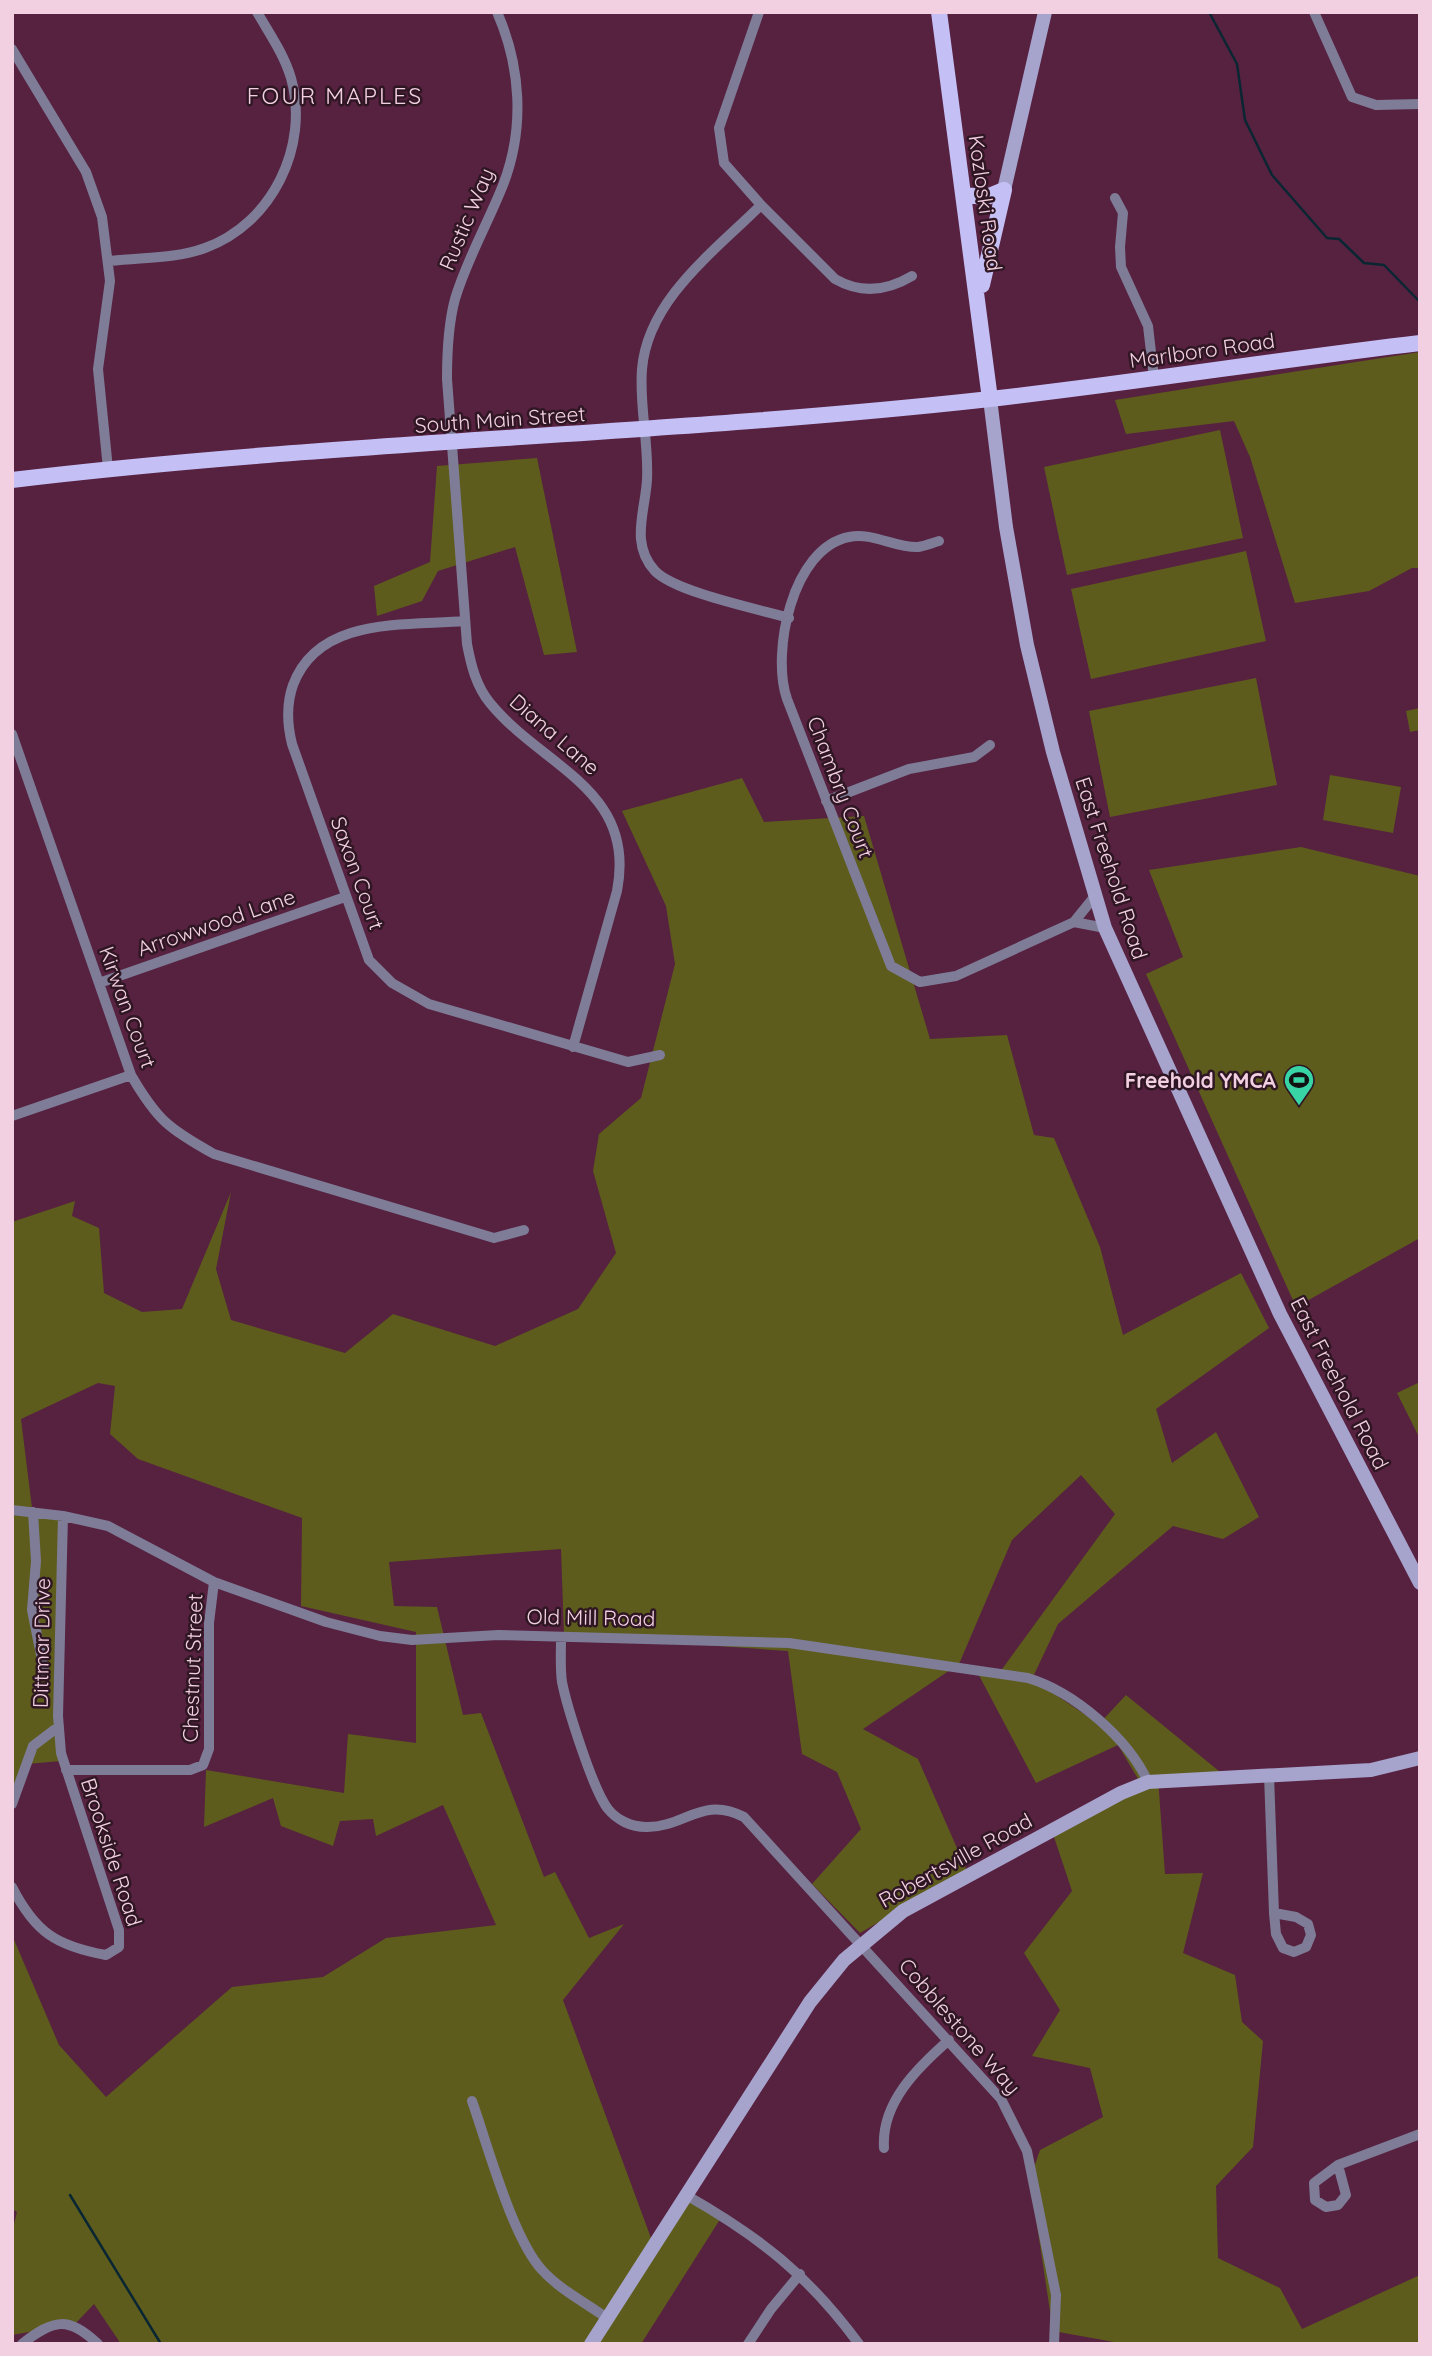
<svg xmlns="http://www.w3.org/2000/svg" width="1432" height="2356" viewBox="0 0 1432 2356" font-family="Quicksand,sans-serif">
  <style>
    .green { fill: #5d5c1c }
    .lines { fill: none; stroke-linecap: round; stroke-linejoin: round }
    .stream { stroke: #092632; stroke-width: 2.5 }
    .street { stroke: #7e7c97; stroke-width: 10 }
    .secondary { stroke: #a6a3cc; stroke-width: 14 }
    .primary { stroke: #c4c0f6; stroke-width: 16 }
    .labels { text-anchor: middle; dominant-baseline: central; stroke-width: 5; stroke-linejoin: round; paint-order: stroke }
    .street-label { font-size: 21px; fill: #f3d0e1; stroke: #2e1623 }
    .poi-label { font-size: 21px; font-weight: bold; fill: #f3d0e1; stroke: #2e1623; text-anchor: end }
    .neighbourhood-label { font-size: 23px; letter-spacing: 2px; fill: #f3d0e1; stroke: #2e1623 }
  </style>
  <rect width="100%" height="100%" fill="#572140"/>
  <!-- green -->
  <path class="green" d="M 1420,352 L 1420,568 L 1412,568 L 1369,591 L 1295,603 L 1250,457 L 1234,421 L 1126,434 L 1115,400 Z
    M 1220,430 L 1243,538 L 1067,575 L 1044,467 Z
    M 537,458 L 577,652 L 544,655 L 515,547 L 438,571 L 422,601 L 377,616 L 374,586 L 430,562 L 437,466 Z
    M 1246,551 L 1266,641 L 1091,679 L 1071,589 Z
    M 1256,678 L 1277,785 L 1110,817 L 1089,711 Z
    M 1420,708 L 1420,730 L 1410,732 L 1406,711 Z
    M 1330,775 L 1401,787 L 1393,833 L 1323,820 Z
    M 742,778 L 764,822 L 864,816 L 930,1039 L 1007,1035 L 1034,1135 L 1054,1138 L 1100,1247 L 1123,1335 L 1241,1273 L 1269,1328 L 1156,1409 L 1172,1463 L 1216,1432 L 1259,1517 L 1223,1539 L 1173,1526 L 1058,1624 L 1032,1679 L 1099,1724 L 1126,1695 L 1225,1776 L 1158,1778 L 1165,1874 L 1203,1873 L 1183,1953 L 1235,1975 L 1242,2022 L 1263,2041 L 1253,2147 L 1216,2186 L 1218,2258 L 1280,2288 L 1302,2329 L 1420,2275 L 1420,2344 L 1125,2344 L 1053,2331 L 1030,2179 L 1040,2150 L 1103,2117 L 1090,2068 L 1032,2056 L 1060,2010 L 1024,1953 L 1072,1891 L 1053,1834 L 1141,1784 L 1118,1745 L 1036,1783 L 974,1666 L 1000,1672 L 1115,1514 L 1081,1475 L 1012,1540 L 959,1664 L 863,1729 L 918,1759 L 967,1871 L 860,1933 L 812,1884 L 861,1829 L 837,1772 L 802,1754 L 788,1651 L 564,1635 L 561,1549 L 389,1562 L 394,1606 L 437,1607 L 463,1715 L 481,1713 L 544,1877 L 555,1872 L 589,1938 L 624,1924 L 563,2000 L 651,2238 L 683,2190 L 724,2213 L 641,2344 L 121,2344 L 94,2304 L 75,2324 L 12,2335 L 12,2232 L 17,2212 L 12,2209 L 12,1935 L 59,2045 L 106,2097 L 232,1987 L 323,1977 L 386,1938 L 496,1925 L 443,1805 L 376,1836 L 373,1819 L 340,1821 L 333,1846 L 281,1826 L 273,1798 L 204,1827 L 206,1770 L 344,1793 L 348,1734 L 416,1743 L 416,1632 L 301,1606 L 302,1518 L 138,1459 L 110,1434 L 115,1386 L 98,1383 L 21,1419 L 32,1508 L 60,1512 L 61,1761 L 27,1764 L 12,1792 L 12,1222 L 75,1201 L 72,1216 L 99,1228 L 104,1293 L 142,1312 L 182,1309 L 231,1192 L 216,1269 L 231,1320 L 345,1353 L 393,1314 L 495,1346 L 578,1309 L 616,1253 L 593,1171 L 599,1134 L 641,1098 L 675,964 L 666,906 L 622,811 Z
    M 1301,847 L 1420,876 L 1420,1238 L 1296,1307 L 1146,974 L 1183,957 L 1149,870 Z
    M 1420,1382 L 1420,1439 L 1397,1393 Z"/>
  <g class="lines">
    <!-- stream -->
    <path class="stream" d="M 1209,12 L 1237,64 L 1245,120 L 1272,175 L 1327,238 L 1339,239 L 1364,263 L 1384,265 L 1420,302
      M 70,2195 L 161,2344"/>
    <!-- street -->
    <path class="street" d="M 497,12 C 521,67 525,128 503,185 C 488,223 467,259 455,299 C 448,325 447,352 447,379 L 467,644 C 471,665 476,686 490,703 C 542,767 637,789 617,891 L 573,1047
      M 759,12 L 719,128 L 724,163 L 761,205 L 835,279 C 861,294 887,291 912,276
      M 1314,12 L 1352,97 L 1376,105 L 1420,104
      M 12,49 L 86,172 L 102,217 L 110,281 L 98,369 L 108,469
      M 1115,198 L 1123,213 L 1120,247 L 1121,267 L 1148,326 L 1154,378
      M 761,205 C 715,251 648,299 642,369 C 639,406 649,443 647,480 C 645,512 630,544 655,571 C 675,592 758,609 789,618
      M 110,261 C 142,257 175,259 205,248 C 272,224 310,146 291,78 C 284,54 269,33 257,12
      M 939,541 C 932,543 925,546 918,547 C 895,548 873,532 849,537 C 792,548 771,653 787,699 L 891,966 L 920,982 L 956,976 L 1074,922 L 1095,896
      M 465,621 C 405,626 319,616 293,685 C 286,705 287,724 292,744 L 369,960 L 392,983 L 429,1004 L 628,1062 L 660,1055
      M 12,734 L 131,1075 C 157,1120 169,1129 214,1154 L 494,1238 L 524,1230
      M 826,801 L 909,769 L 974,757 L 990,745
      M 1074,922 L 1105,928
      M 99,983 L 345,897
      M 12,1116 L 131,1075
      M 12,1510 L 63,1516 L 108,1526 L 214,1582 L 326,1622 L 380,1636 L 412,1640 L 498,1635 L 789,1643 L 1028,1678 C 1074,1692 1128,1738 1148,1782
      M 33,1512 L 36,1561 L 32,1610 L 45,1675
      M 561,1639 C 561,1653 560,1668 562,1682 C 567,1707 593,1790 608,1809 C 617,1820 631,1827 646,1827 C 684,1828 702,1795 744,1817 L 1001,2099 L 1027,2151 L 1056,2295 L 1054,2344
      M 66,1770 L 190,1770 L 203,1765 L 209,1749 L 209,1623 L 214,1582
      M 1269,1775 L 1274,1913
      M 12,1804 L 33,1746 L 58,1727
      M 12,1887 C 35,1932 56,1946 106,1955 L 119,1947 L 119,1930 L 61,1753 L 58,1716 L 63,1516
      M 1274,1913 L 1296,1917 L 1308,1924 L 1311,1935 L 1306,1947 L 1294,1952 L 1283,1948 L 1276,1934 Z
      M 472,2101 C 488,2146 512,2237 542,2270 C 559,2289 586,2303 607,2318
      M 884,2148 C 881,2103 917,2068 949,2040
      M 1338,2165 L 1346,2195 L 1338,2205 L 1326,2207 L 1315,2200 L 1314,2183 Z
      M 1338,2165 L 1420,2134
      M 686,2195 C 760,2237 808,2275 859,2344
      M 22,2344 C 54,2319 68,2316 98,2344
      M 748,2344 L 771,2309 L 800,2274"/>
    <!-- secondary -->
    <path class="secondary" d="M 1004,190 L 1045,12
      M 990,399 L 1006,527 L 1027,645 L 1053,752 L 1105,928 L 1280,1314 L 1420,1583
      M 591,2344 L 810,2002 L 844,1960 L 903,1911 L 1121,1793 L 1148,1782 L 1371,1770 L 1420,1758"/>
    <!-- primary -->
    <path class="primary" d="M 939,12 L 990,399
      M 963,195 L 987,197 L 1004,190
      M 982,285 L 1004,190
      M 12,480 C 337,441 665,435 990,399 C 1133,383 1276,360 1420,343"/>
  </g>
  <!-- icons -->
  <defs>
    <g id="stadium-pin" transform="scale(1.575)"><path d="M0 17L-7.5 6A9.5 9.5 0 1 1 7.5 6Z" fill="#38d4a6" stroke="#2e1623"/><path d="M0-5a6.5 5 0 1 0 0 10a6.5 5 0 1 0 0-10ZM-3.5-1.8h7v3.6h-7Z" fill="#111"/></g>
  </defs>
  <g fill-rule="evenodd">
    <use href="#stadium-pin" x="1299" y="1080"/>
  </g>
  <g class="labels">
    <!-- street labels -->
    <g class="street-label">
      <text transform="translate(986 203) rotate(82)">Kozloski Road</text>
      <text transform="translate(466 219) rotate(-67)">Rustic Way</text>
      <text transform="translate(1202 350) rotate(-8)">Marlboro Road</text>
      <text transform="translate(500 419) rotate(-4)">South Main Street</text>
      <text transform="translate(555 734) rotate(41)">Diana Lane</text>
      <text transform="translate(841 787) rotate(69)">Chambry Court</text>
      <text transform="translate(1112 868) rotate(72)">East Freehold Road</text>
      <text transform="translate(358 873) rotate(70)">Saxon Court</text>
      <text transform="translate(216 922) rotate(-19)">Arrowwood Lane</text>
      <text transform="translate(128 1007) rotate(70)">Kirwan Court</text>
      <text transform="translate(1340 1383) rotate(63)">East Freehold Road</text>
      <text transform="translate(591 1617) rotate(1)">Old Mill Road</text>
      <text transform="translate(41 1643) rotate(-89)">Dittmar Drive</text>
      <text transform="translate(192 1668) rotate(-88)">Chestnut Street</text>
      <text transform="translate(112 1852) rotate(72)">Brookside Road</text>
      <text transform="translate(955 1860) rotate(-29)">Robertsville Road</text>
      <text transform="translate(960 2026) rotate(49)">Cobblestone Way</text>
    </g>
    <!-- poi labels -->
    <g class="poi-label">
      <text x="1276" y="1080">Freehold YMCA</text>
    </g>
    <!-- neighbourhood labels -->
    <g class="neighbourhood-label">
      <text x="335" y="95">FOUR MAPLES</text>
    </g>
  </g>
  <!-- border -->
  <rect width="1432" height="2356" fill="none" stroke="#f3d0e1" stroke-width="28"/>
</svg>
